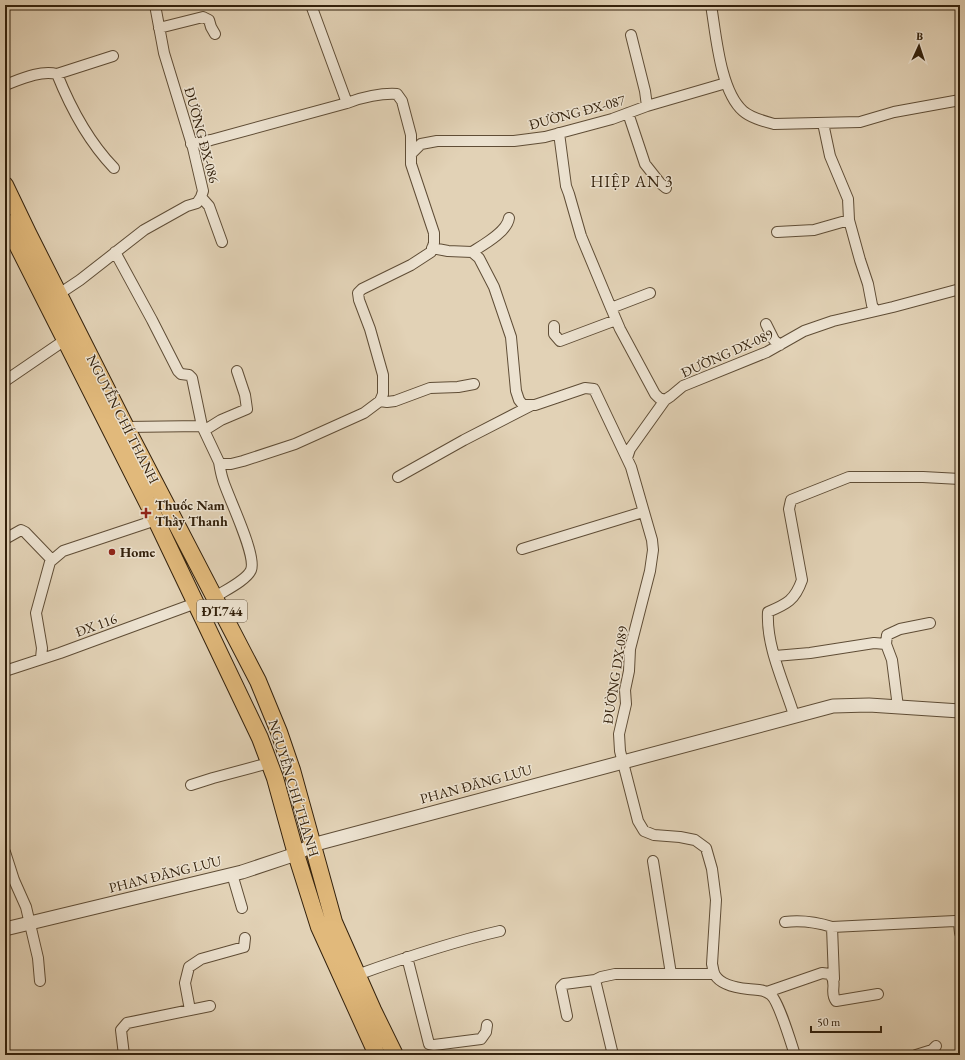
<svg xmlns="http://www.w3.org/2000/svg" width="965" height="1060" viewBox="0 0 965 1060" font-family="'EB Garamond',serif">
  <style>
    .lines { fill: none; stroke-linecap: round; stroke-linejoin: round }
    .minor-casing { stroke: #5f4d36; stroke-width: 12 }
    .tertiary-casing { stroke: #5f4d36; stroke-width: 15 }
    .primary-casing { stroke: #33210c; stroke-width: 18 }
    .minor { stroke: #ece2d0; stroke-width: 10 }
    .tertiary { stroke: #ece2d0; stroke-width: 13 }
    .primary { stroke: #e1b97b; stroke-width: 16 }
    .poi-dot { fill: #8f2418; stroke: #ece2d0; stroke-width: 1.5 }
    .labels { text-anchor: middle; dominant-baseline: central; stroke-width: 3; stroke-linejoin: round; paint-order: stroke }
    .shield { fill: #ece2d0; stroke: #6a5b47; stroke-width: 1 }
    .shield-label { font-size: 13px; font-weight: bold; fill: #33210c }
    .street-label { font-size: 14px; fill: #33210c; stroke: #ece2d0 }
    .poi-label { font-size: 14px; font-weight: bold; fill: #33210c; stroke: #ece2d0; text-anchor: start }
    .quarter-label { font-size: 16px; letter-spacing: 1px; fill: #33210c; stroke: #ece2d0 }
  </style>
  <rect width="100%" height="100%" fill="#e2d2b6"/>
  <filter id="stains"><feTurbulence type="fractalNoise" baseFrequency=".005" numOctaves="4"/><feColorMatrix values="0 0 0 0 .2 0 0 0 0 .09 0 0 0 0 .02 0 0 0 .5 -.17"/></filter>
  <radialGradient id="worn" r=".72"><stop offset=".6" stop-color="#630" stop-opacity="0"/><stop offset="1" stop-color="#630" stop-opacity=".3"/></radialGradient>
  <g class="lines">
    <!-- minor casing -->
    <g class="minor-casing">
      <path id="minor" d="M 711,5 C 716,34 720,91 743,111 C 751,118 763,121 774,124 L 860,122 L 894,112 L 960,100
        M 159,28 L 203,17 L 209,20 L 211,27 L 215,34
        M 631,35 L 645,91 L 647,106
        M 57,74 C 71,109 88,141 114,168
        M 5,85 C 21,79 40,70 57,74 L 113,56
        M 628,113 L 645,164 L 660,183 L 666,188
        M 823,123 L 830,156 L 848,199 L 849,220 L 860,260 L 868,284 L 872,305 L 875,311
        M 559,133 L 566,186 L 569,194 L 581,236 L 611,308 L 620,329 L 655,394 L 659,398 L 665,400
        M 191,144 L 211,140 L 347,103
        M 412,153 L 421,144 L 437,141 L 514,141 L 545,137 L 612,119 L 647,106 L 726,83
        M 201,197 L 209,206 L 222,242
        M 777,232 L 814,230 L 849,220
        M 432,248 L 448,251 L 472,252 L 479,258 L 494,287 L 511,337 L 516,391 L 519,400 L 523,405 L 535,405 L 585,388 L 594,389 L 631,467 L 652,540 L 653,550 L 650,571 L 630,649 L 629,671 L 625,690 L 626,704 L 619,734 L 620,751 L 638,821 L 644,831 L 654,835 L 680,837 L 695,840 L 706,848 L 712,869 L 716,900 L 712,964 C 713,967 713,972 715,975 C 721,985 738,988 748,989 C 757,990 764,989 771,995 C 779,1002 791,1043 795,1055
        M 115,252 L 152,320 L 178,371 L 181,374 L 189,375 L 192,378 L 202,426
        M 472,252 C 483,245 507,232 509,218
        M 59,294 L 80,280 L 144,230 L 187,206 L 197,203 L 201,197 L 203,191 L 193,148 L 164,53 L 155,5
        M 611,308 L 650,293
        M 766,324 L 774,340 L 780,345
        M 554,326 L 554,334 L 560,341 L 616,320
        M 5,381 L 65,340
        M 380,401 L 387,402 L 395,401 L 430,388 L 458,387 L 474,384
        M 126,427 L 202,426 L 219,462 L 223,464 L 231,464 L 243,461 L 295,444 L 364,413 L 380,401 L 383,394 L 383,375 L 370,329 L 359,300 L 358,293 L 362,289 L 411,265 L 431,252 L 434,243 L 434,233 L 411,164 L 411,135 L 402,101 L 397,94 C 382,93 362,97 347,103 L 311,5
        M 205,430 L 221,420 L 247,409 L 245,395 L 237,371
        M 627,458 L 630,449 L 665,400 L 671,396 L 683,386 L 767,352 L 804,331 L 833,321 L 893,307 L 960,289
        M 398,477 L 464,440 L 532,405
        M 5,539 L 21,530 L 25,532 L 52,560
        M 522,549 L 643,512
        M 215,597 C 224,591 247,580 251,570 C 257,555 228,497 223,480 C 221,474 220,468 219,462
        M 775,656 L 810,653 L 874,643 L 886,644
        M 41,658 L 42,648 L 36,613 L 50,562 L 63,551 L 156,520
        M 5,671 L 60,653 L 196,603
        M 898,707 L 892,660 L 886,644 L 887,635 L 900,629 L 930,623
        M 794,715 C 784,683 766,646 768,612 C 787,604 795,600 802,580 L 789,509 L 791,500 L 849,477 L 923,477 L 960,479
        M 191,785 L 213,778 L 269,763
        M 5,852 L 14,880 L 26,907 L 38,958 L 40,981
        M 653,861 L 671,974
        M 232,874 L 242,908
        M 785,922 C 801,920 816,922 832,927 L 834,979
        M 832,927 L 955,921 L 959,923 L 960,933
        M 407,957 L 429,1044 L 434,1045 L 481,1039 L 486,1032 L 487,1025
        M 357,975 C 404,958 451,942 500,931
        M 767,992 L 822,973 L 830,974 C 838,984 829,992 836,1001 L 878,994
        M 190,1010 L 185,983 L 189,967 L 201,959 L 244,947 L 245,938
        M 567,1016 L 561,987 L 564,984 L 595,980
        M 124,1055 L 121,1030 L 127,1023 L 210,1006
        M 613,1055 L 595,980 L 601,977 L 615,974 L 714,974
        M 916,1055 L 932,1050 L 936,1046"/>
    </g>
    <!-- tertiary casing -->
    <g class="tertiary-casing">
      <path id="tertiary" d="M 5,929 L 242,872 L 296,854 L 312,845 L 833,706 L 869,705 L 960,711"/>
    </g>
    <!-- primary casing -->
    <g class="primary-casing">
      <path id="primary" d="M 5,185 L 28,233 L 126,427 L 258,681 L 279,732 L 292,770 L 334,922 L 373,1010 L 395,1055
        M 5,221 L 156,520 L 260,738 L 275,778 L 296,854 L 319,927 L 377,1055"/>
    </g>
    <!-- minor -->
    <use href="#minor" class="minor"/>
    <!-- tertiary -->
    <use href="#tertiary" class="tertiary"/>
    <!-- primary -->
    <use href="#primary" class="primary"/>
  </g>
  <!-- markers -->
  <g class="poi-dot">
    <path d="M144 507h4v4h4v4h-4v4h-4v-4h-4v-4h4z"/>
    <circle cx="112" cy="552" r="4"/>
  </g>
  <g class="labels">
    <!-- shield labels -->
    <rect class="shield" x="197" y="600" width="50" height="22" rx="3"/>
    <g class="shield-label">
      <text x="222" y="611">ĐT.744</text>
    </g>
    <!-- street labels -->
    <g class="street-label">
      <text transform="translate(577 112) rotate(-15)">ĐƯỜNG ĐX-087</text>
      <text transform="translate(202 135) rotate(75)">ĐƯỜNG ĐX-086</text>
      <text transform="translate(727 353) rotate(-24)">ĐƯỜNG DX-089</text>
      <text transform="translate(123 419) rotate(63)">NGUYỄN CHÍ THANH</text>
      <text transform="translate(96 625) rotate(-20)">ĐX 116</text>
      <text transform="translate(615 675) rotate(-81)">ĐƯỜNG DX-089</text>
      <text transform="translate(476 784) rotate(-15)">PHAN ĐĂNG LƯU</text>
      <text transform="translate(294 788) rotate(73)">NGUYỄN CHÍ THANH</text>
      <text transform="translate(165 874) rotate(-14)">PHAN ĐĂNG LƯU</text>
    </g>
    <!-- poi labels -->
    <g class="poi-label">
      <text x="155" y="505">Thuốc Nam<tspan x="155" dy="16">Thầy Thanh</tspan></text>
      <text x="120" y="552">Home</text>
    </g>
    <!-- quarter labels -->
    <g class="quarter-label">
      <text x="632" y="181">HIỆP AN 3</text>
    </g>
  </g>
  <!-- margin -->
  <rect width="965" height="1060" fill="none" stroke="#e2d2b6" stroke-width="20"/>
  <rect x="6" y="6" width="953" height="1048" fill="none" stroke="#33210c" stroke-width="2"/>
  <rect x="10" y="10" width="945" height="1040" fill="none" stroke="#33210c"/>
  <!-- north arrow -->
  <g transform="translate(919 46) rotate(3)" stroke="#ece2d0" stroke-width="3" paint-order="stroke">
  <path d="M0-3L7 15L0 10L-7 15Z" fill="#33210c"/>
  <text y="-6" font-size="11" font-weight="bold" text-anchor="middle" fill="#33210c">B</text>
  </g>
  <!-- scale -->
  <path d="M811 1026v6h70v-6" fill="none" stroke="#33210c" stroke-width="2"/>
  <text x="817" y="1026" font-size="12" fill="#33210c" stroke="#ece2d0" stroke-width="3" paint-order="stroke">50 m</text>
  <rect width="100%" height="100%" filter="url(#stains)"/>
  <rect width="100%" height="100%" fill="url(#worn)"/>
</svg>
